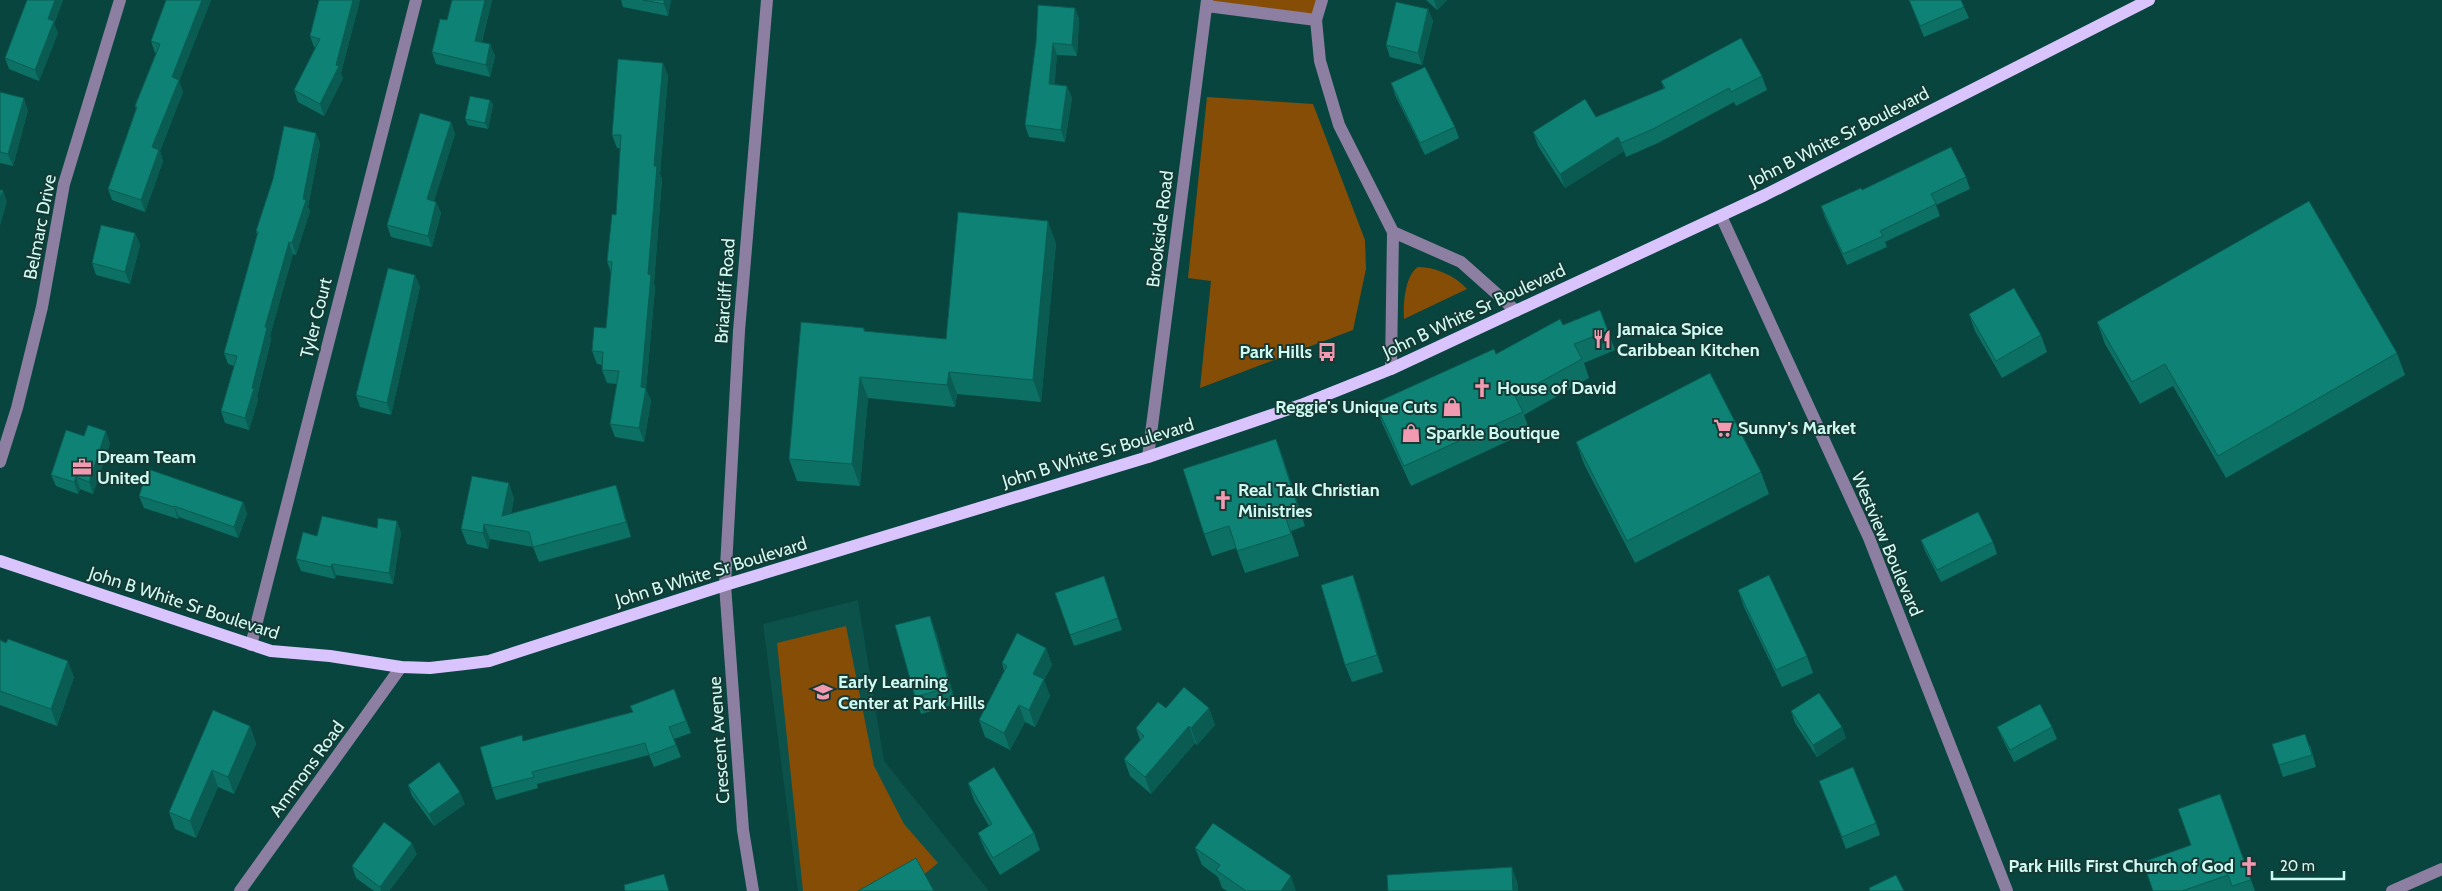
<svg xmlns="http://www.w3.org/2000/svg" width="2442" height="891" viewBox="0 0 2442 891" font-family="Cabin,sans-serif">
  <style>
    .built { fill: #0c524a }
    .green { fill: #864d07 }
    .lines { fill: none; stroke-linecap: round; stroke-linejoin: round }
    .minor { stroke: #8c7fa1; stroke-width: 12 }
    .major { stroke: #dac4fd; stroke-width: 12 }
    .wall { fill: #0c7065 }
    .shaded-wall { fill: #0a5b52 }
    .building { fill: #0e8275; stroke: #0a5b52 }
    .labels { text-anchor: middle; dominant-baseline: central; stroke-width: 4; stroke-linejoin: round; paint-order: stroke }
    .street-label { font-size: 18px; fill: #ccfbf3; stroke: #173833 }
    .poi-label { font-size: 18px; font-weight: bold; fill: #ccfbf3; stroke: #173833; text-anchor: start }
  </style>
  <rect width="100%" height="100%" fill="#07453e"/>
  <!-- built -->
  <path class="built" d="M 858,600 L 884,761 L 989,891 L 798,891 L 763,624 Z"/>
  <!-- green -->
  <path class="green" d="M 1207,0 L 1322,0 L 1316,20 Z
    M 1207,97 L 1313,104 L 1365,240 L 1366,269 L 1353,330 L 1200,388 L 1211,281 L 1188,278 Z
    M 1418,267 C 1436,267 1455,276 1467,289 L 1404,319 C 1403,305 1405,275 1418,267 Z
    M 846,626 L 874,766 L 904,824 L 938,863 L 922,876 L 894,891 L 803,891 L 777,643 Z"/>
  <g class="lines">
    <!-- minor -->
    <path class="minor" d="M 1322,0 L 1316,20 L 1320,61 L 1339,125 L 1393,232 L 1391,369
      M 1207,6 L 1316,20
      M 1721,216 L 1869,538 L 2007,891
      M 1393,232 L 1461,262 L 1516,311
      M 1148,457 L 1207,0
      M 0,462 L 17,408 L 42,307 L 64,184 L 120,0
      M 251,645 L 416,0
      M 240,891 L 401,667
      M 753,891 L 743,830 L 725,585 L 739,331 L 767,0
      M 2392,891 L 2442,869"/>
    <!-- major -->
    <path class="major" d="M 0,561 L 271,651 L 330,656 L 401,667 L 430,668 L 465,664 L 489,661 L 725,585 L 1148,457 L 1301,405 L 1391,369 L 1765,195 L 2149,0"/>
  </g>
  <!-- wall -->
  <path class="wall" d="M 27,0 L 63,0 L 54,24 L 58,33 L 39,81 L 9,69 L 5,58 Z
    M 166,0 L 211,0 L 179,81 L 183,92 L 160,151 L 163,161 L 145,212 L 112,200 L 108,189 L 136,109 L 135,106 L 156,53 L 155,53 L 151,41 Z
    M 319,0 L 360,0 L 341,73 L 343,78 L 324,116 L 298,102 L 294,90 L 315,48 L 314,47 L 310,36 Z
    M 492,0 L 482,42 L 490,44 L 495,56 L 490,77 L 436,64 L 432,52 L 447,20 Z
    M 621,0 L 671,0 L 668,16 L 623,7 Z
    M 1426,0 L 1447,0 L 1437,10 Z
    M 1909,0 L 1964,7 L 1969,18 L 1924,37 Z
    M 1075,8 L 1079,19 L 1077,56 L 1057,55 L 1054,84 L 1067,86 L 1072,98 L 1065,142 L 1029,137 L 1025,125 L 1036,42 Z
    M 1428,9 L 1433,21 L 1422,65 L 1390,57 L 1386,45 Z
    M 663,63 L 668,76 L 660,174 L 662,179 L 654,283 L 655,288 L 646,389 L 651,401 L 644,442 L 615,437 L 610,424 L 617,384 L 607,383 L 602,370 L 602,365 L 597,364 L 592,351 L 606,328 L 611,273 L 607,261 L 616,215 L 620,148 L 617,148 L 612,135 Z
    M 1762,76 L 1767,90 L 1736,106 L 1734,102 L 1658,143 L 1626,157 L 1624,151 L 1565,188 L 1538,146 L 1533,132 L 1596,117 L 1664,89 L 1661,81 Z
    M 1391,83 L 1455,127 L 1459,138 L 1425,155 L 1395,95 Z
    M 0,92 L 28,110 L 13,166 L 0,163 Z
    M 490,100 L 493,105 L 488,129 L 468,125 L 465,119 Z
    M 451,122 L 455,134 L 434,201 L 436,202 L 441,213 L 432,247 L 391,237 L 387,225 Z
    M 316,133 L 320,144 L 308,207 L 310,211 L 296,255 L 293,254 L 270,336 L 271,340 L 257,396 L 258,400 L 249,430 L 225,423 L 221,411 L 234,366 L 228,364 L 224,353 L 257,235 L 256,231 Z
    M 1966,177 L 1970,189 L 1936,205 L 1940,216 L 1885,242 L 1887,247 L 1847,265 L 1825,218 L 1821,206 L 1862,190 Z
    M 135,233 L 140,245 L 130,284 L 96,275 L 92,263 Z
    M 1056,243 L 1041,402 L 957,394 L 955,407 L 868,398 L 860,486 L 797,481 L 789,459 L 864,328 L 865,332 L 946,339 Z
    M 415,275 L 420,287 L 391,415 L 360,407 L 356,395 Z
    M 1969,314 L 2041,335 L 2047,352 L 2002,378 L 1975,331 Z
    M 2097,322 L 2397,353 L 2405,375 L 2226,478 L 2173,386 L 2140,404 L 2105,344 Z
    M 1563,325 L 1608,331 L 1615,350 L 1584,363 L 1589,378 L 1524,415 L 1530,431 L 1411,486 L 1382,423 L 1375,403 L 1496,354 Z
    M 84,436 L 110,443 L 93,494 L 80,489 L 78,494 L 56,486 L 51,475 Z
    M 1276,439 L 1284,461 L 1305,526 L 1291,531 L 1299,556 L 1245,573 L 1236,548 L 1212,556 L 1204,534 Z
    M 1576,442 L 1761,472 L 1769,494 L 1635,563 L 1584,464 Z
    M 616,485 L 621,501 L 631,537 L 539,562 L 533,547 L 490,539 L 488,549 L 467,544 L 461,529 L 514,498 L 511,514 Z
    M 139,496 L 243,502 L 247,514 L 238,538 L 179,517 L 178,519 L 144,508 Z
    M 397,521 L 401,533 L 393,584 L 336,575 L 335,579 L 301,571 L 296,559 L 317,536 L 377,528 Z
    M 1921,540 L 1993,542 L 1997,554 L 1941,582 L 1925,551 Z
    M 1104,576 L 1122,630 L 1074,646 L 1055,593 Z
    M 1738,590 L 1807,656 L 1813,673 L 1782,687 L 1744,607 Z
    M 1359,592 L 1383,672 L 1352,682 L 1345,665 Z
    M 936,633 L 956,704 L 921,714 L 915,697 Z
    M 0,640 L 74,677 L 57,726 L 0,705 Z
    M 1046,648 L 1052,665 L 1044,680 L 1050,696 L 1035,727 L 1025,722 L 1010,750 L 985,737 L 979,720 L 1004,671 L 1002,663 Z
    M 674,689 L 691,733 L 674,739 L 681,757 L 654,767 L 649,755 L 537,784 L 538,788 L 496,800 L 492,788 L 524,741 L 632,712 Z
    M 1166,708 L 1209,708 L 1215,725 L 1197,745 L 1195,743 L 1151,794 L 1130,776 L 1124,759 L 1140,740 L 1136,728 Z
    M 1791,711 L 1842,727 L 1846,738 L 1817,757 L 1795,723 Z
    M 250,726 L 256,744 L 234,794 L 218,787 L 196,838 L 175,829 L 169,812 Z
    M 1997,727 L 2052,727 L 2057,739 L 2014,762 L 2002,738 Z
    M 2310,745 L 2316,767 L 2283,777 L 2279,765 Z
    M 1819,781 L 1876,823 L 1880,835 L 1846,849 Z
    M 968,783 L 1034,833 L 1040,850 L 1000,875 L 985,850 L 978,833 L 989,826 L 974,800 Z
    M 408,785 L 465,804 L 434,826 L 412,796 Z
    M 2220,794 L 2255,891 L 2153,891 L 2191,845 Z
    M 1195,848 L 1296,891 L 1227,891 L 1222,888 L 1218,877 L 1202,865 Z
    M 417,854 L 389,891 L 374,891 L 356,878 L 352,866 Z"/>
  <!-- shaded-wall -->
  <path class="shaded-wall" d="M 55,0 L 63,0 L 54,24 L 58,33 L 39,81 L 35,70 L 48,19 Z
    M 202,0 L 211,0 L 179,81 L 183,92 L 160,151 L 163,161 L 145,212 L 141,200 L 152,147 L 172,77 Z
    M 353,0 L 360,0 L 341,73 L 343,78 L 324,116 L 320,104 L 336,65 Z
    M 485,0 L 492,0 L 479,52 L 475,41 Z
    M 664,0 L 671,0 L 668,16 L 664,4 Z
    M 1434,0 L 1447,0 L 1437,10 Z
    M 1075,8 L 1079,19 L 1077,56 L 1072,45 Z
    M 1428,9 L 1433,21 L 1422,65 L 1418,53 Z
    M 1053,43 L 1057,55 L 1054,95 L 1049,84 Z
    M 490,44 L 495,56 L 490,77 L 486,65 Z
    M 663,63 L 668,76 L 660,174 L 662,179 L 654,283 L 655,288 L 646,389 L 651,401 L 644,442 L 639,428 L 641,387 L 654,166 Z
    M 1067,86 L 1072,98 L 1065,142 L 1061,130 Z
    M 24,98 L 28,110 L 13,166 L 8,154 Z
    M 490,100 L 493,105 L 488,129 L 485,123 Z
    M 451,122 L 455,134 L 431,211 L 427,199 Z
    M 316,133 L 320,144 L 308,207 L 310,211 L 296,255 L 292,243 L 303,199 Z
    M 1618,137 L 1624,151 L 1565,188 L 1560,174 Z
    M 3,190 L 7,202 L 0,226 L 0,199 Z
    M 436,202 L 441,213 L 432,247 L 428,236 Z
    M 1048,221 L 1056,243 L 1041,402 L 1033,380 Z
    M 135,233 L 140,245 L 130,284 L 125,272 Z
    M 289,242 L 293,254 L 270,336 L 271,340 L 257,396 L 258,400 L 249,430 L 245,418 L 265,327 Z
    M 415,275 L 420,287 L 391,415 L 387,403 Z
    M 949,372 L 957,394 L 955,407 L 947,385 Z
    M 860,377 L 868,398 L 860,486 L 852,464 Z
    M 106,431 L 110,443 L 93,494 L 89,482 Z
    M 1276,439 L 1284,461 L 1305,526 L 1297,504 Z
    M 76,477 L 80,489 L 78,494 L 74,482 Z
    M 509,483 L 514,498 L 508,528 L 502,516 Z
    M 616,485 L 621,501 L 631,537 L 626,522 Z
    M 243,502 L 247,514 L 238,538 L 234,527 Z
    M 174,506 L 179,517 L 178,519 L 174,507 Z
    M 397,521 L 401,533 L 393,584 L 389,573 Z
    M 484,524 L 490,539 L 488,549 L 483,533 Z
    M 332,564 L 336,575 L 335,579 L 331,567 Z
    M 1353,575 L 1359,592 L 1383,672 L 1377,655 Z
    M 930,616 L 936,633 L 956,704 L 950,687 Z
    M 1046,648 L 1052,665 L 1044,680 L 1050,696 L 1035,727 L 1029,710 L 1033,674 Z
    M 68,661 L 74,677 L 57,726 L 51,709 Z
    M 1019,705 L 1025,722 L 1010,750 L 1004,733 Z
    M 1209,708 L 1215,725 L 1197,745 L 1191,728 Z
    M 250,726 L 256,744 L 234,794 L 228,777 Z
    M 1189,726 L 1195,743 L 1151,794 L 1145,777 Z
    M 1842,727 L 1846,738 L 1817,757 L 1813,745 Z
    M 212,770 L 218,787 L 196,838 L 190,821 Z
    M 460,792 L 465,804 L 434,826 L 429,814 Z
    M 412,843 L 417,854 L 389,891 L 381,891 L 380,887 Z
    M 1512,867 L 1518,884 L 1518,891 L 1513,891 Z
    M 1291,876 L 1296,891 L 1281,891 Z"/>
  <!-- building -->
  <path class="building" d="M 27,0 L 55,0 L 48,19 L 54,21 L 35,70 L 5,58 Z
    M 166,0 L 202,0 L 172,77 L 179,80 L 152,147 L 159,150 L 141,200 L 108,189 L 137,107 L 135,106 L 160,44 L 151,41 Z
    M 319,0 L 353,0 L 336,65 L 339,66 L 320,104 L 294,90 L 320,39 L 310,36 Z
    M 452,0 L 485,0 L 475,41 L 490,44 L 486,65 L 432,52 L 440,19 L 447,20 Z
    M 643,0 L 664,0 L 664,4 Z
    M 1909,0 L 1961,0 L 1964,7 L 1920,26 Z
    M 1396,2 L 1428,9 L 1418,53 L 1386,45 Z
    M 1038,5 L 1075,8 L 1072,45 L 1053,43 L 1049,84 L 1067,86 L 1061,130 L 1025,125 L 1036,42 Z
    M 1741,38 L 1762,76 L 1731,92 L 1729,88 L 1653,129 L 1621,143 L 1618,137 L 1560,174 L 1533,132 L 1585,99 L 1596,117 L 1665,88 L 1661,81 Z
    M 618,59 L 663,63 L 654,166 L 657,166 L 648,274 L 651,275 L 641,387 L 646,388 L 639,428 L 610,424 L 619,371 L 602,370 L 603,352 L 592,351 L 594,327 L 606,328 L 612,262 L 607,261 L 612,214 L 616,215 L 621,135 L 612,135 Z
    M 1425,67 L 1455,127 L 1420,143 L 1391,83 Z
    M 0,92 L 24,98 L 8,154 L 0,152 Z
    M 470,96 L 490,100 L 485,123 L 465,119 Z
    M 420,113 L 451,122 L 427,199 L 436,202 L 428,236 L 387,225 Z
    M 284,126 L 316,133 L 303,199 L 306,200 L 292,243 L 289,242 L 265,327 L 267,328 L 252,388 L 254,388 L 245,418 L 221,411 L 237,356 L 224,353 L 258,232 L 256,231 L 273,179 Z
    M 1951,147 L 1966,177 L 1931,194 L 1936,204 L 1880,231 L 1883,236 L 1843,254 L 1821,206 L 1861,188 L 1862,190 Z
    M 0,190 L 3,190 L 0,199 Z
    M 2309,201 L 2397,353 L 2218,456 L 2165,364 L 2132,382 L 2097,322 Z
    M 958,212 L 1048,221 L 1033,380 L 949,372 L 947,385 L 860,377 L 852,464 L 789,459 L 801,322 L 864,328 L 864,331 L 946,339 Z
    M 101,225 L 135,233 L 125,272 L 92,263 Z
    M 388,268 L 415,275 L 387,403 L 356,395 Z
    M 2014,288 L 2041,335 L 1996,361 L 1969,314 Z
    M 1600,310 L 1608,331 L 1574,344 L 1582,359 L 1515,396 L 1523,412 L 1404,466 L 1375,403 L 1494,349 L 1496,354 L 1560,319 L 1563,325 Z
    M 1710,373 L 1761,472 L 1627,541 L 1576,442 Z
    M 88,425 L 106,431 L 89,482 L 76,477 L 74,482 L 51,475 L 66,430 L 84,436 Z
    M 1276,439 L 1297,504 L 1283,509 L 1291,534 L 1237,551 L 1229,526 L 1204,534 L 1183,469 Z
    M 148,469 L 243,502 L 234,527 L 174,506 L 174,507 L 139,496 Z
    M 472,476 L 509,483 L 502,516 L 616,485 L 626,522 L 533,547 L 529,532 L 484,524 L 483,533 L 461,529 Z
    M 1978,512 L 1993,542 L 1937,570 L 1921,540 Z
    M 322,516 L 377,528 L 378,518 L 397,521 L 389,573 L 332,564 L 331,567 L 296,559 L 303,532 L 317,536 Z
    M 1353,575 L 1377,655 L 1345,665 L 1321,585 Z
    M 1769,575 L 1807,656 L 1776,670 L 1738,590 Z
    M 1104,576 L 1118,618 L 1070,635 L 1055,593 Z
    M 930,616 L 950,687 L 915,697 L 895,625 Z
    M 1017,633 L 1046,648 L 1033,674 L 1044,679 L 1029,710 L 1019,705 L 1004,733 L 979,720 L 1007,666 L 1002,663 Z
    M 8,639 L 68,661 L 51,709 L 0,691 L 0,640 L 6,643 Z
    M 1184,687 L 1209,708 L 1191,728 L 1189,726 L 1145,777 L 1124,759 L 1144,736 L 1136,728 L 1158,702 L 1166,708 Z
    M 674,689 L 686,721 L 669,727 L 676,745 L 649,755 L 645,743 L 532,772 L 534,777 L 492,788 L 480,747 L 522,735 L 523,741 L 633,712 L 630,706 Z
    M 1819,693 L 1842,727 L 1813,745 L 1791,711 Z
    M 2040,704 L 2052,727 L 2010,750 L 1997,727 Z
    M 213,710 L 250,726 L 228,777 L 212,770 L 190,821 L 169,812 Z
    M 2305,734 L 2312,755 L 2279,765 L 2272,744 Z
    M 439,762 L 460,792 L 429,814 L 408,785 Z
    M 994,767 L 1034,833 L 993,858 L 978,833 L 992,824 L 968,783 Z
    M 1853,767 L 1876,823 L 1842,837 L 1819,781 Z
    M 2220,794 L 2251,880 L 2232,886 L 2228,875 L 2182,891 L 2153,891 L 2143,862 L 2191,845 L 2178,809 Z
    M 384,822 L 412,843 L 380,887 L 352,866 Z
    M 1213,823 L 1291,876 L 1281,891 L 1246,891 L 1216,870 L 1220,865 L 1195,848 Z
    M 916,858 L 934,891 L 858,891 Z
    M 1512,867 L 1513,891 L 1388,891 L 1387,875 Z
    M 664,874 L 669,891 L 625,891 L 624,885 Z
    M 1896,875 L 1904,891 L 1870,891 L 1869,888 Z"/>
  <!-- icons -->
  <defs>
    <g id="restaurant-bare" transform="scale(1.5)"><path d="M-5-6h1v4h1v-4h1v4h1v-4h1v5L-1.5 .5V6h-2V.5L-5-1ZM5-6V6H3V1.5H1.5Q1.5-4 5-6Z" fill="#f19ab1" stroke="#173833" stroke-width="2.5" paint-order="stroke"/></g>
    <g id="bus-bare" transform="scale(1.5)"><path d="M-5-6H5V4H4V6H2V4H-2V6H-4V4H-5ZM-3.5-4V0h7V-4ZM-3.5 1.2v1.5H-2V1.2ZM2 1.2v1.5H3.5V1.2Z" fill="#f19ab1" stroke="#173833" stroke-width="2.5" paint-order="stroke"/></g>
    <g id="church-bare" transform="scale(1.5)"><path d="M-1.2-6h2.4v3.5h3.3v2.4h-3.3V6h-2.4V-.1h-3.3v-2.4h3.3Z" fill="#f19ab1" stroke="#173833" stroke-width="2.5" paint-order="stroke"/></g>
    <g id="shop-bare" transform="scale(1.5)"><path d="M-5-2.5h2.3a2.7 3.5 0 0 1 5.4 0H5L5.5 6h-11ZM-1.5-2.5h3a1.5 2.3 0 0 0-3 0Z" fill="#f19ab1" stroke="#173833" stroke-width="2.5" paint-order="stroke"/></g>
    <g id="supermarket-bare" transform="scale(1.5)"><path d="M-6-5.5h2.5l.6 2H6L4.5 2H-2.5L-4.4-4H-6ZM-1.5 3.2a1.3 1.3 0 1 0 .1 0ZM3 3.2a1.3 1.3 0 1 0 .1 0Z" fill="#f19ab1" stroke="#173833" stroke-width="2.5" paint-order="stroke"/></g>
    <g id="office-bare" transform="scale(1.5)"><path d="M-6-3h4V-5.5h4V-3h4V5H-6ZM-1-4.5V-3h2v-1.5ZM-6 0V1H6V0Z" fill="#f19ab1" stroke="#173833" stroke-width="2.5" paint-order="stroke"/></g>
    <g id="school-bare" transform="scale(1.5)"><path d="M0-5L7-2L0 1L-7-2ZM-4 1L0 2.5L4 1V4Q0 6-4 4Z" fill="#f19ab1" stroke="#173833" stroke-width="2.5" paint-order="stroke"/></g>
  </defs>
  <g fill-rule="evenodd">
    <use href="#restaurant-bare" x="1602" y="339"/>
    <use href="#bus-bare" x="1327" y="352"/>
    <use href="#church-bare" x="1482" y="388"/>
    <use href="#shop-bare" x="1452" y="407"/>
    <use href="#supermarket-bare" x="1723" y="428"/>
    <use href="#shop-bare" x="1411" y="433"/>
    <use href="#office-bare" x="82" y="467"/>
    <use href="#church-bare" x="1223" y="500"/>
    <use href="#school-bare" x="823" y="692"/>
    <use href="#church-bare" x="2249" y="866"/>
  </g>
  <g class="labels">
    <!-- street labels -->
    <g class="street-label">
      <text transform="translate(1839 137) rotate(-27)">John B White Sr Boulevard</text>
      <text transform="translate(40 227) rotate(-79)">Belmarc Drive</text>
      <text transform="translate(1160 229) rotate(-83)">Brookside Road</text>
      <text transform="translate(725 291) rotate(-86)">Briarcliff Road</text>
      <text transform="translate(1474 311) rotate(-25)">John B White Sr Boulevard</text>
      <text transform="translate(316 318) rotate(-76)">Tyler Court</text>
      <text transform="translate(1098 453) rotate(-17)">John B White Sr Boulevard</text>
      <text transform="translate(1887 544) rotate(67)">Westview Boulevard</text>
      <text transform="translate(711 572) rotate(-17)">John B White Sr Boulevard</text>
      <text transform="translate(184 603) rotate(18)">John B White Sr Boulevard</text>
      <text transform="translate(719 740) rotate(-94)">Crescent Avenue</text>
      <text transform="translate(307 769) rotate(-54)">Ammons Road</text>
    </g>
    <!-- poi labels -->
    <g class="poi-label">
      <text x="1617" y="329">Jamaica Spice<tspan x="1617" dy="21">Caribbean Kitchen</tspan></text>
      <text x="1312" y="352" text-anchor="end">Park Hills</text>
      <text x="1497" y="388">House of David</text>
      <text x="1437" y="407" text-anchor="end">Reggie's Unique Cuts</text>
      <text x="1738" y="428">Sunny's Market</text>
      <text x="1426" y="433">Sparkle Boutique</text>
      <text x="97" y="457">Dream Team<tspan x="97" dy="21">United</tspan></text>
      <text x="1238" y="490">Real Talk Christian<tspan x="1238" dy="21">Ministries</tspan></text>
      <text x="838" y="682">Early Learning<tspan x="838" dy="21">Center at Park Hills</tspan></text>
      <text x="2234" y="866" text-anchor="end">Park Hills First Church of God</text>
    </g>
  </g>
  <!-- scale -->
  <path d="M2272 871v8h72v-8" fill="none" stroke="#ccfbf3" stroke-width="2.5"/>
  <text x="2280" y="871" font-size="15" fill="#ccfbf3" stroke="#173833" stroke-width="4" paint-order="stroke">20 m</text>
</svg>
